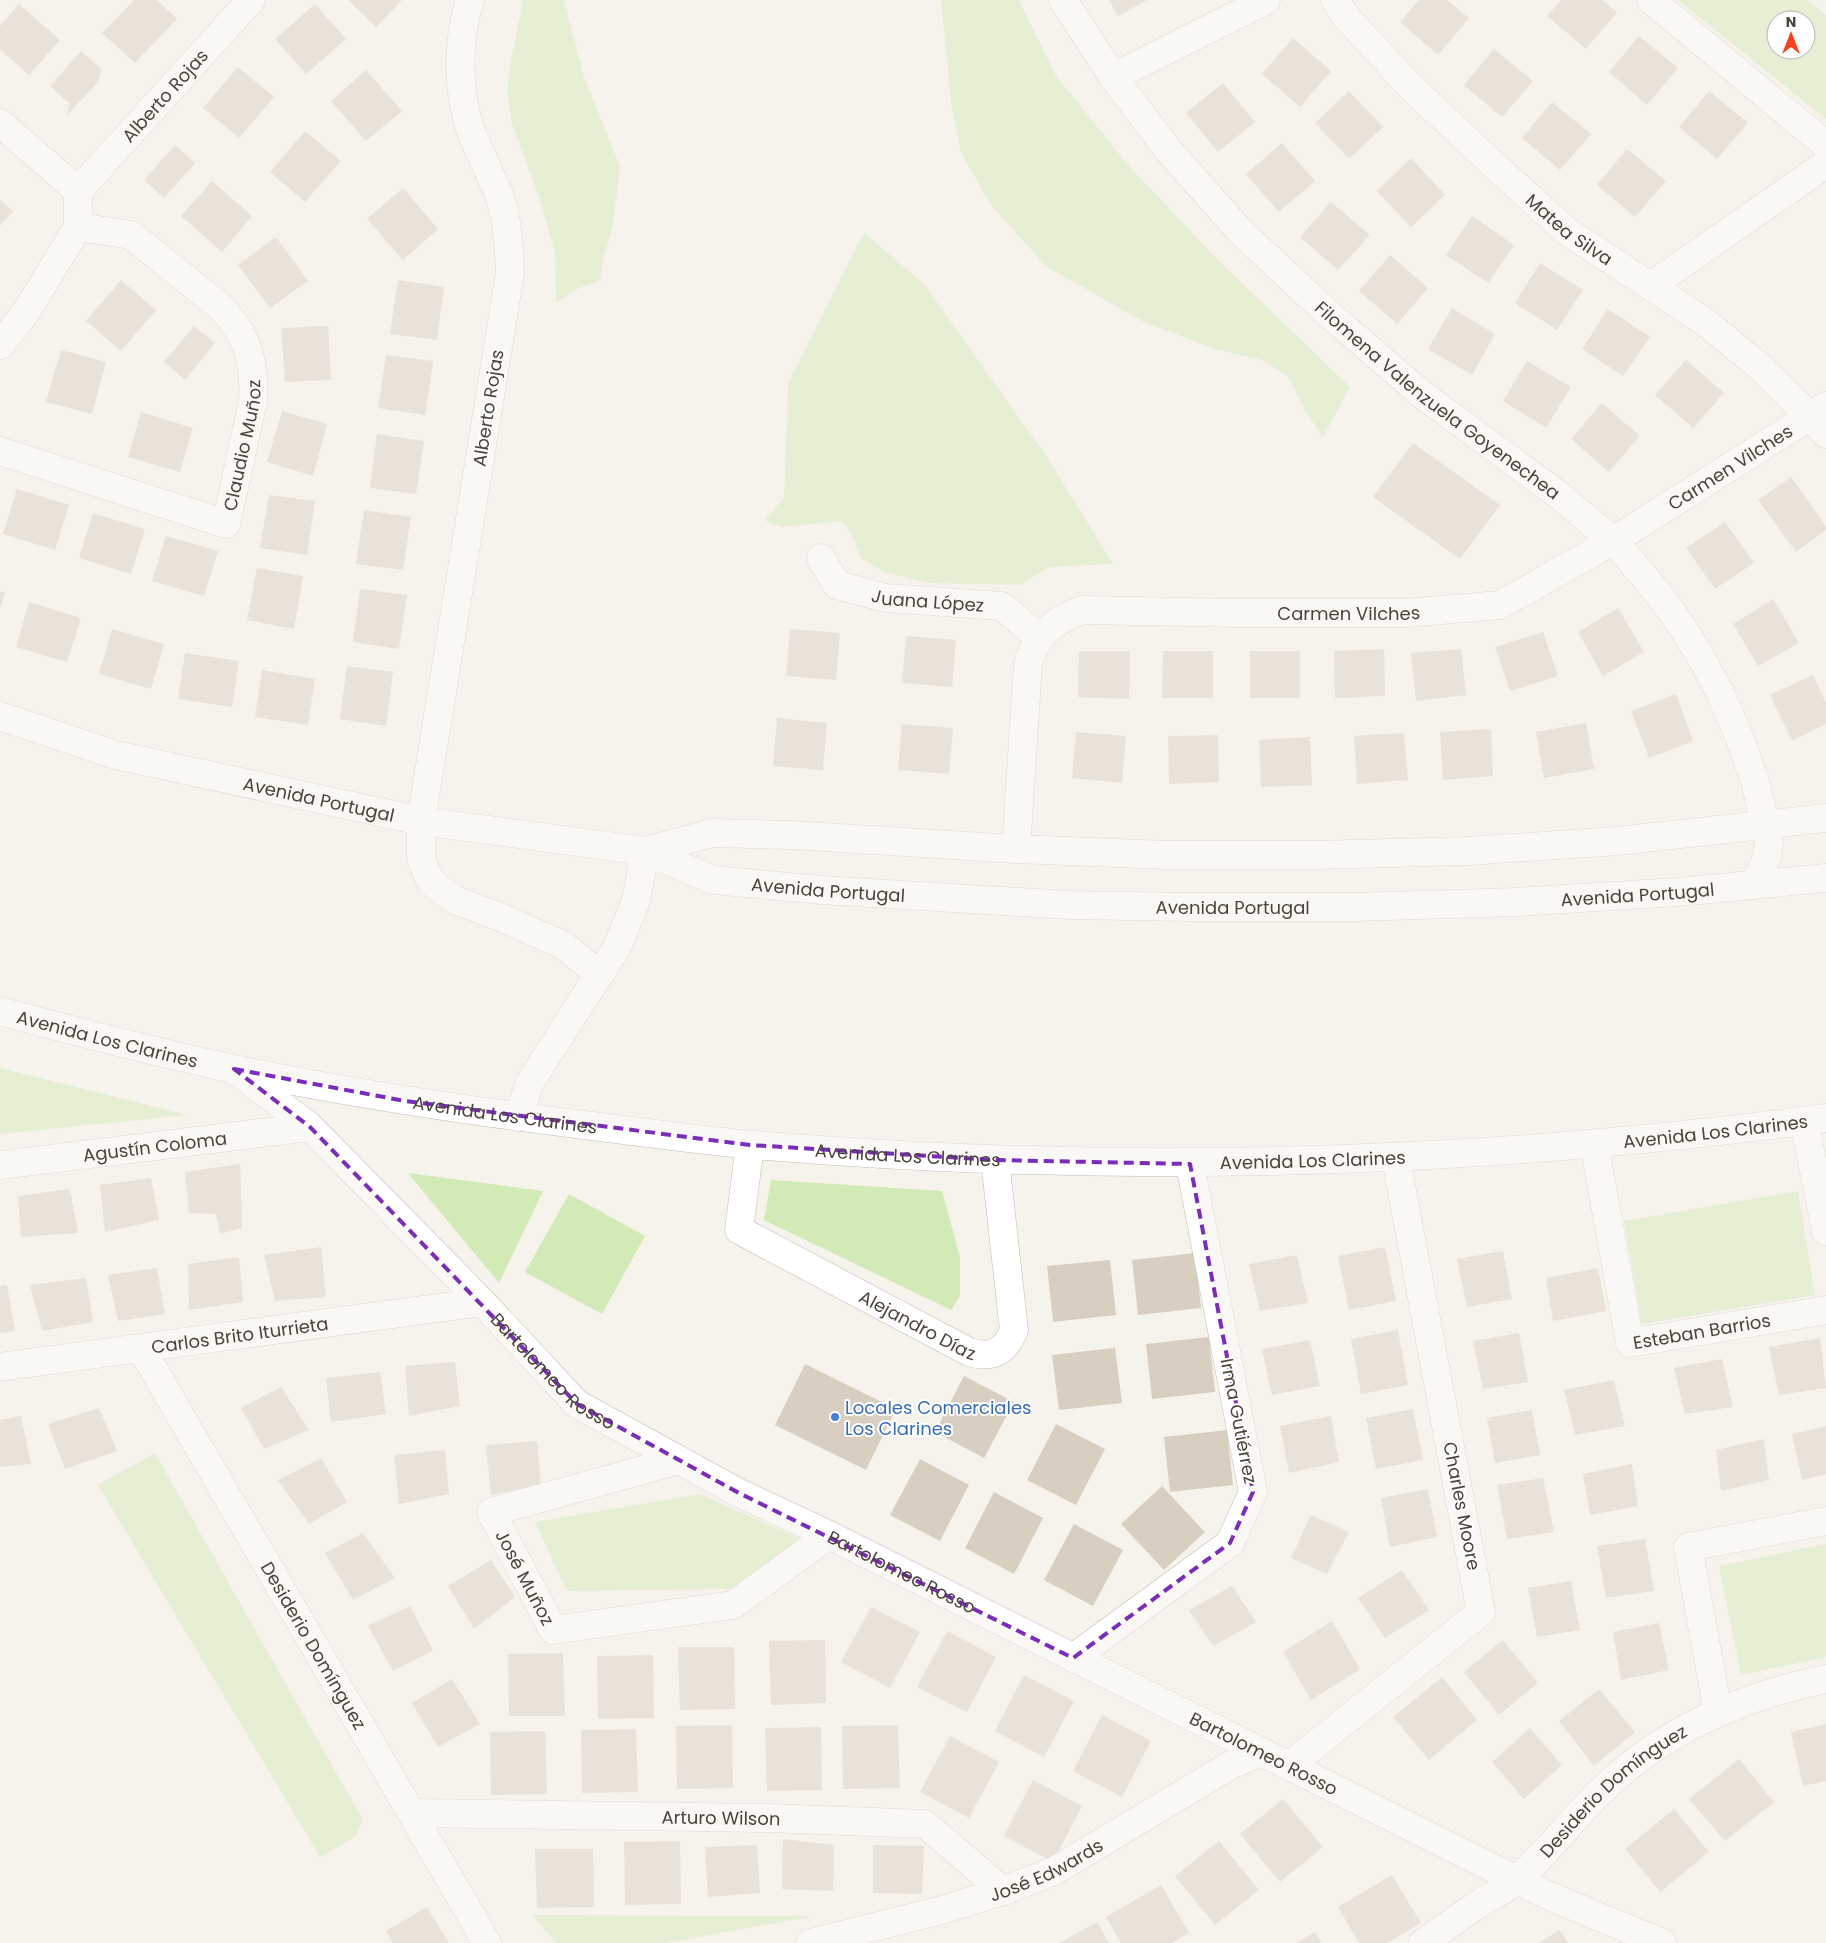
<svg xmlns="http://www.w3.org/2000/svg" width="1826" height="1943" viewBox="0 0 1826 1943" font-family="Poppins,sans-serif">
  <style>
    .green { fill: #d2eab5; fill-rule: evenodd }
    .building { fill: #d8cfc1 }
    .lines { fill: none; stroke-linecap: round; stroke-linejoin: round }
    .minor-casing { stroke: #c2bbae; stroke-width: 29 }
    .tertiary-casing { stroke: #c2bbae; stroke-width: 29 }
    .minor { stroke: #fff; stroke-width: 28 }
    .tertiary { stroke: #fff; stroke-width: 28 }
    .marked { fill: none; stroke: #7b2cbf; stroke-width: 4; stroke-dasharray: 10 6; stroke-linejoin: round }
    .shop-dot { fill: #3f7fe0; stroke: #fff; stroke-width: 2 }
    .labels { text-anchor: middle; dominant-baseline: central; stroke-width: 4; stroke-linejoin: round; paint-order: stroke }
    .street-label { font-size: 18px; fill: #4b4439; stroke: #fff }
    .shop-label { font-size: 18px; fill: #366cbe; stroke: #fff; text-anchor: start }
  </style>
  <rect width="100%" height="100%" fill="#f6f3ec"/>
  <!-- green -->
  <path class="green" d="M 523,0 L 564,0 L 584,77 L 620,166 L 613,225 L 603,260 L 600,281 L 579,288 L 556,303 L 555,254 L 540,199 L 512,124 L 507,89 L 511,61 Z
    M 941,0 L 1019,0 L 1056,76 L 1129,166 L 1217,259 L 1350,387 L 1323,437 L 1304,409 L 1289,377 L 1263,360 L 1215,349 L 1144,322 L 1046,266 L 991,205 L 961,153 L 951,102 Z
    M 1678,0 L 1806,0 L 1826,15 L 1826,119 ZM 1776,20 L 1806,20 L 1806,50 L 1776,50 Z
    M 864,233 L 924,284 L 1047,457 L 1113,564 L 1050,567 L 1020,585 L 928,583 L 884,572 L 861,558 L 853,537 L 842,521 L 781,527 L 764,520 L 784,498 L 788,383 Z
    M 0,1068 L 187,1115 L 0,1134 Z
    M 408,1173 L 543,1191 L 499,1283 Z
    M 771,1180 L 942,1191 L 960,1257 L 960,1296 L 951,1310 L 764,1220 Z
    M 1798,1191 L 1815,1295 L 1642,1324 L 1624,1221 Z
    M 569,1194 L 645,1236 L 602,1314 L 525,1272 Z
    M 155,1453 L 363,1820 L 356,1836 L 320,1857 L 98,1485 Z
    M 700,1494 L 800,1539 L 742,1589 L 567,1591 L 535,1522 Z
    M 1826,1544 L 1826,1657 L 1741,1675 L 1719,1566 Z
    M 532,1915 L 814,1916 L 666,1943 L 557,1943 Z"/>
  <!-- building -->
  <path class="building" d="M 134,0 L 157,0 L 177,19 L 135,63 L 102,33 Z
    M 348,0 L 402,0 L 376,27 Z
    M 1109,0 L 1147,0 L 1118,16 Z
    M 1419,0 L 1447,0 L 1469,18 L 1438,55 L 1400,22 Z
    M 1561,0 L 1602,0 L 1617,12 L 1586,49 L 1547,16 Z
    M 19,4 L 60,40 L 29,75 L 0,49 L 0,26 Z
    M 315,4 L 346,39 L 306,74 L 275,39 Z
    M 1639,36 L 1678,68 L 1647,105 L 1609,72 Z
    M 1293,38 L 1331,71 L 1300,107 L 1262,74 Z
    M 1494,49 L 1533,81 L 1502,117 L 1464,85 Z
    M 81,51 L 101,69 L 98,82 L 66,116 L 70,104 L 50,86 Z
    M 238,67 L 274,97 L 239,138 L 203,108 Z
    M 366,70 L 402,111 L 366,141 L 331,101 Z
    M 1223,83 L 1255,122 L 1218,152 L 1186,113 Z
    M 1349,91 L 1383,127 L 1349,159 L 1315,123 Z
    M 1709,91 L 1748,123 L 1717,159 L 1679,127 Z
    M 1552,102 L 1591,134 L 1560,170 L 1522,138 Z
    M 305,131 L 341,161 L 305,202 L 270,172 Z
    M 1282,143 L 1315,181 L 1279,212 L 1246,174 Z
    M 175,145 L 195,163 L 164,198 L 144,180 Z
    M 1627,149 L 1666,181 L 1635,217 L 1597,185 Z
    M 1411,158 L 1445,195 L 1411,227 L 1377,191 Z
    M 212,181 L 252,216 L 222,252 L 181,216 Z
    M 403,188 L 438,229 L 403,260 L 367,219 Z
    M 0,200 L 13,211 L 0,226 Z
    M 1331,202 L 1370,235 L 1338,270 L 1300,237 Z
    M 1472,216 L 1514,245 L 1488,283 L 1446,255 Z
    M 276,237 L 308,281 L 270,308 L 238,265 Z
    M 1390,255 L 1428,288 L 1397,324 L 1359,291 Z
    M 1540,263 L 1583,290 L 1557,330 L 1515,303 Z
    M 121,280 L 156,310 L 121,351 L 86,321 Z
    M 398,280 L 444,287 L 437,340 L 390,334 Z
    M 1452,308 L 1495,334 L 1472,375 L 1428,349 Z
    M 1608,309 L 1650,337 L 1623,376 L 1582,349 Z
    M 194,326 L 215,343 L 185,380 L 164,362 Z
    M 328,326 L 331,380 L 285,382 L 281,328 Z
    M 61,350 L 106,362 L 92,414 L 46,402 Z
    M 386,355 L 433,361 L 425,415 L 378,408 Z
    M 1686,360 L 1724,393 L 1693,428 L 1655,395 Z
    M 1527,361 L 1571,387 L 1546,428 L 1503,401 Z
    M 1602,403 L 1640,436 L 1609,472 L 1571,439 Z
    M 282,411 L 327,424 L 313,476 L 267,462 Z
    M 141,412 L 193,428 L 180,472 L 128,457 Z
    M 377,434 L 424,441 L 416,494 L 370,488 Z
    M 1413,443 L 1500,505 L 1460,559 L 1373,497 Z
    M 1791,477 L 1826,526 L 1826,530 L 1796,552 L 1758,500 Z
    M 17,489 L 69,505 L 55,550 L 3,534 Z
    M 269,495 L 315,501 L 307,555 L 260,548 Z
    M 364,510 L 411,517 L 403,570 L 356,564 Z
    M 93,513 L 145,529 L 131,574 L 79,558 Z
    M 1725,522 L 1754,563 L 1715,589 L 1686,548 Z
    M 166,536 L 218,551 L 204,596 L 152,581 Z
    M 257,568 L 303,576 L 294,629 L 247,620 Z
    M 360,589 L 407,595 L 399,649 L 353,642 Z
    M 0,591 L 5,593 L 0,608 Z
    M 1773,599 L 1799,643 L 1758,666 L 1733,624 Z
    M 29,602 L 81,618 L 67,662 L 16,647 Z
    M 1618,608 L 1644,652 L 1603,676 L 1578,632 Z
    M 112,629 L 164,644 L 151,689 L 99,674 Z
    M 790,629 L 840,633 L 836,680 L 786,676 Z
    M 1543,632 L 1558,676 L 1510,691 L 1495,647 Z
    M 906,636 L 956,640 L 952,687 L 902,683 Z
    M 1384,649 L 1385,696 L 1335,698 L 1334,651 Z
    M 1461,649 L 1466,695 L 1416,701 L 1411,653 Z
    M 1079,651 L 1130,651 L 1129,699 L 1078,697 Z
    M 1163,651 L 1213,651 L 1213,698 L 1162,698 Z
    M 1250,651 L 1300,651 L 1300,698 L 1250,698 Z
    M 185,653 L 239,661 L 232,707 L 178,699 Z
    M 347,666 L 393,672 L 386,726 L 340,719 Z
    M 262,670 L 315,679 L 308,725 L 255,717 Z
    M 1813,675 L 1826,703 L 1826,724 L 1792,741 L 1770,695 Z
    M 1676,694 L 1693,741 L 1649,758 L 1631,711 Z
    M 777,718 L 827,723 L 823,770 L 773,766 Z
    M 1586,723 L 1594,769 L 1544,778 L 1536,732 Z
    M 902,724 L 953,728 L 949,774 L 898,770 Z
    M 1491,729 L 1493,776 L 1443,780 L 1440,732 Z
    M 1076,732 L 1126,736 L 1122,783 L 1072,778 Z
    M 1404,733 L 1408,780 L 1357,784 L 1354,736 Z
    M 1218,735 L 1219,782 L 1169,784 L 1168,736 Z
    M 1310,737 L 1312,785 L 1261,787 L 1259,740 Z
    M 240,1164 L 242,1228 L 220,1234 L 216,1214 L 189,1213 L 185,1172 Z
    M 151,1178 L 159,1220 L 105,1232 L 100,1185 Z
    M 70,1189 L 78,1233 L 21,1237 L 18,1196 Z
    M 321,1247 L 326,1297 L 275,1301 L 264,1255 Z
    M 1385,1247 L 1396,1301 L 1349,1310 L 1338,1256 Z
    M 1503,1251 L 1512,1299 L 1467,1307 L 1457,1259 Z
    M 1195,1253 L 1201,1308 L 1138,1315 L 1132,1260 Z
    M 1297,1255 L 1308,1303 L 1260,1311 L 1249,1264 Z
    M 239,1257 L 243,1302 L 189,1310 L 188,1264 Z
    M 1110,1260 L 1116,1315 L 1053,1322 L 1047,1266 Z
    M 157,1268 L 165,1314 L 118,1321 L 108,1275 Z
    M 1598,1268 L 1606,1311 L 1553,1321 L 1546,1278 Z
    M 86,1278 L 93,1322 L 42,1331 L 30,1285 Z
    M 7,1285 L 15,1331 L 0,1333 L 0,1286 Z
    M 1398,1330 L 1408,1385 L 1361,1394 L 1351,1339 Z
    M 1519,1333 L 1528,1382 L 1483,1389 L 1473,1341 Z
    M 1209,1337 L 1215,1392 L 1152,1399 L 1146,1344 Z
    M 1820,1338 L 1826,1388 L 1779,1395 L 1769,1347 Z
    M 1310,1340 L 1320,1386 L 1272,1395 L 1262,1349 Z
    M 1115,1348 L 1122,1403 L 1059,1410 L 1052,1355 Z
    M 1722,1359 L 1733,1407 L 1685,1414 L 1674,1368 Z
    M 455,1362 L 460,1406 L 409,1416 L 405,1366 Z
    M 805,1364 L 896,1409 L 866,1470 L 775,1425 Z
    M 380,1372 L 386,1414 L 331,1422 L 326,1378 Z
    M 964,1376 L 1014,1402 L 984,1458 L 935,1432 Z
    M 1614,1380 L 1625,1426 L 1575,1435 L 1564,1390 Z
    M 281,1387 L 309,1430 L 264,1449 L 241,1408 Z
    M 99,1408 L 117,1451 L 65,1469 L 48,1424 Z
    M 1413,1409 L 1423,1460 L 1376,1469 L 1366,1418 Z
    M 1532,1410 L 1540,1455 L 1495,1463 L 1487,1418 Z
    M 21,1416 L 31,1464 L 0,1467 L 0,1420 Z
    M 1331,1416 L 1339,1462 L 1289,1473 L 1280,1426 Z
    M 1056,1424 L 1105,1449 L 1076,1505 L 1027,1480 Z
    M 1826,1426 L 1826,1474 L 1802,1480 L 1792,1434 Z
    M 1227,1430 L 1233,1485 L 1170,1492 L 1164,1437 Z
    M 1764,1439 L 1769,1480 L 1721,1491 L 1716,1450 Z
    M 537,1441 L 541,1485 L 491,1495 L 486,1445 Z
    M 445,1450 L 449,1494 L 399,1504 L 394,1455 Z
    M 321,1458 L 347,1502 L 309,1524 L 278,1480 Z
    M 920,1459 L 969,1485 L 940,1541 L 890,1515 Z
    M 1632,1464 L 1638,1506 L 1590,1515 L 1583,1474 Z
    M 1543,1478 L 1554,1532 L 1507,1539 L 1497,1485 Z
    M 1162,1486 L 1205,1532 L 1164,1570 L 1121,1524 Z
    M 1428,1489 L 1437,1537 L 1390,1547 L 1381,1498 Z
    M 994,1492 L 1043,1518 L 1014,1574 L 965,1548 Z
    M 1311,1515 L 1349,1532 L 1327,1574 L 1291,1558 Z
    M 1074,1524 L 1123,1550 L 1093,1606 L 1044,1580 Z
    M 363,1533 L 395,1578 L 353,1600 L 325,1553 Z
    M 1645,1539 L 1654,1591 L 1606,1598 L 1597,1546 Z
    M 491,1560 L 515,1597 L 474,1629 L 448,1586 Z
    M 1402,1570 L 1429,1610 L 1385,1638 L 1358,1598 Z
    M 1571,1581 L 1580,1630 L 1537,1637 L 1528,1588 Z
    M 1232,1586 L 1256,1622 L 1213,1646 L 1189,1610 Z
    M 410,1606 L 433,1650 L 393,1671 L 368,1626 Z
    M 871,1607 L 920,1632 L 890,1688 L 841,1662 Z
    M 1332,1621 L 1360,1669 L 1311,1700 L 1283,1652 Z
    M 1659,1623 L 1669,1670 L 1621,1680 L 1613,1632 Z
    M 947,1631 L 996,1657 L 967,1712 L 917,1687 Z
    M 825,1640 L 826,1703 L 771,1705 L 769,1641 Z
    M 1503,1640 L 1538,1683 L 1499,1715 L 1464,1672 Z
    M 678,1647 L 734,1647 L 735,1709 L 680,1710 Z
    M 563,1653 L 565,1716 L 509,1716 L 508,1654 Z
    M 653,1655 L 654,1718 L 598,1719 L 597,1656 Z
    M 1024,1675 L 1074,1701 L 1044,1757 L 995,1731 Z
    M 1442,1677 L 1477,1720 L 1429,1760 L 1393,1717 Z
    M 452,1679 L 480,1724 L 438,1747 L 412,1703 Z
    M 1599,1689 L 1635,1732 L 1594,1766 L 1559,1721 Z
    M 1102,1715 L 1151,1741 L 1122,1797 L 1073,1771 Z
    M 1826,1724 L 1826,1781 L 1803,1786 L 1791,1732 Z
    M 732,1725 L 733,1788 L 677,1789 L 676,1726 Z
    M 898,1725 L 900,1788 L 843,1789 L 842,1726 Z
    M 821,1727 L 822,1790 L 767,1791 L 765,1728 Z
    M 1530,1728 L 1562,1765 L 1524,1799 L 1492,1762 Z
    M 636,1729 L 638,1792 L 582,1793 L 581,1730 Z
    M 545,1731 L 547,1794 L 491,1795 L 490,1732 Z
    M 950,1736 L 999,1762 L 969,1818 L 920,1792 Z
    M 1739,1759 L 1774,1802 L 1725,1841 L 1689,1799 Z
    M 1033,1780 L 1082,1806 L 1053,1862 L 1004,1836 Z
    M 1283,1799 L 1323,1847 L 1280,1882 L 1240,1834 Z
    M 1674,1809 L 1709,1852 L 1660,1892 L 1625,1849 Z
    M 783,1839 L 834,1845 L 833,1891 L 782,1889 Z
    M 680,1841 L 681,1904 L 625,1905 L 624,1842 Z
    M 1219,1841 L 1259,1890 L 1215,1925 L 1175,1876 Z
    M 757,1845 L 760,1893 L 708,1897 L 705,1847 Z
    M 873,1845 L 924,1846 L 922,1894 L 873,1893 Z
    M 535,1849 L 593,1849 L 594,1907 L 537,1908 Z
    M 1392,1875 L 1421,1923 L 1387,1943 L 1359,1943 L 1338,1907 Z
    M 1161,1885 L 1189,1933 L 1172,1943 L 1121,1943 L 1106,1917 Z
    M 427,1907 L 449,1943 L 393,1943 L 386,1931 Z
    M 1097,1922 L 1109,1943 L 1059,1943 Z
    M 1560,1930 L 1568,1943 L 1538,1943 Z
    M 1315,1932 L 1322,1943 L 1296,1943 Z"/>
  <g class="lines">
    <!-- minor casing -->
    <g class="minor-casing">
      <g id="minor">
        <path d="M 470,0 C 457,40 457,92 471,131 C 480,155 493,177 501,201 C 508,225 509,249 510,273 L 421,821 L 421,859 L 431,882 L 455,900 L 500,917 L 563,945 L 600,975"/>
        <path id="s1" d="M 1063,0 L 1113,77 L 1169,151 L 1241,232 L 1331,316 L 1424,396 L 1560,496 L 1613,541 L 1644,576 L 1673,613 L 1698,652 L 1720,693 L 1739,736 L 1755,781 L 1769,841 L 1767,856 L 1761,872 L 1752,885"/>
        <path id="s2" d="M 1335,0 L 1347,18 L 1410,86 L 1496,167 L 1568,232 L 1708,324 L 1761,368 L 1810,416 L 1826,434"/>
        <path d="M 1651,0 L 1826,145"/>
        <path d="M 1113,77 L 1266,0"/>
        <path d="M 0,123 L 78,191 L 78,227 L 26,312 L 0,345"/>
        <path id="s3" d="M 78,191 L 251,0"/>
        <path d="M 1652,285 L 1826,164"/>
        <path id="s4" d="M 0,451 L 226,524 L 253,401 C 255,361 248,338 222,308 L 131,235 L 78,227"/>
        <path id="s5" d="M 821,558 L 837,585 L 886,598 L 1002,606 L 1039,638"/>
        <path id="s6" d="M 0,716 L 116,755 L 421,821 L 645,851 L 713,880 L 822,890 L 1069,905 L 1193,907 L 1355,907 L 1517,902 L 1678,892 L 1826,878"/>
        <path id="s7" d="M 1016,849 L 1028,664 C 1036,635 1054,620 1082,610 L 1239,613 L 1406,613 L 1500,605 L 1613,541 L 1826,406"/>
        <path d="M 645,851 L 712,833 L 792,835 L 1016,849 L 1166,855 L 1316,855 L 1467,851 L 1617,841 L 1826,818"/>
        <path id="s8" d="M 234,1069 L 310,1127 L 482,1302 L 577,1404 L 739,1493 L 829,1535 L 1517,1880 L 1554,1898 L 1662,1943"/>
        <path d="M 518,1117 L 530,1082 L 617,947 L 636,901 L 645,851"/>
        <path d="M 1804,1121 L 1826,1231"/>
        <path id="s9" d="M 1594,1143 L 1630,1343 L 1826,1310"/>
        <path id="s10" d="M 750,1145 L 739,1230 L 969,1352 C 992,1359 1005,1352 1014,1330 L 995,1160"/>
        <path id="s11" d="M 0,1165 L 310,1127"/>
        <path id="s12" d="M 141,1348 L 487,1943"/>
        <path id="s13" d="M 0,1367 L 482,1302"/>
        <path id="s14" d="M 679,1460 L 491,1512 L 553,1630 L 733,1605 L 829,1535"/>
        <path d="M 1073,1658 L 1230,1543 L 1253,1492 L 1190,1164"/>
        <path d="M 1718,1712 L 1688,1547 L 1826,1521"/>
        <path d="M 1289,1766 L 1481,1612 L 1396,1159"/>
        <path id="s15" d="M 412,1813 L 768,1818 L 925,1824 L 1003,1891"/>
        <path id="s16" d="M 810,1943 L 942,1910 L 1003,1891 L 1054,1871 L 1231,1765 L 1261,1752"/>
        <path id="s17" d="M 1423,1943 C 1442,1930 1460,1916 1479,1904 C 1492,1896 1507,1889 1518,1879 C 1546,1854 1569,1823 1596,1796 C 1657,1733 1741,1696 1826,1679"/>
      </g>
    </g>
    <!-- tertiary casing -->
    <g class="tertiary-casing">
      <g id="tertiary">
        <path id="s18" d="M 0,1011 C 77,1032 155,1052 234,1069 C 357,1095 483,1113 608,1128 C 657,1134 706,1141 755,1145 C 1115,1175 1468,1166 1826,1118"/>
      </g>
    </g>
    <!-- minor -->
    <use href="#minor" class="minor"/>
    <!-- tertiary -->
    <use href="#tertiary" class="tertiary"/>
  </g>
  <!-- marked area -->
  <path d="M0 0H1826V1943H0ZM 234,1069 L 405,1101 L 750,1145 L 995,1160 L 1190,1164 L 1253,1492 L 1230,1543 L 1073,1658 L 739,1493 L 577,1404 L 310,1127 Z" fill="#f6f3ec" fill-opacity=".55" fill-rule="evenodd"/>
  <path class="marked" d="M 234,1069 L 405,1101 L 750,1145 L 995,1160 L 1190,1164 L 1253,1492 L 1230,1543 L 1073,1658 L 739,1493 L 577,1404 L 310,1127 Z"/>
  <!-- markers -->
  <circle class="shop-dot" cx="835" cy="1417" r="5"/>
  <g class="labels">
    <!-- street labels -->
    <g class="street-label">
      <text stroke="none"><textPath href="#s3" startOffset="129">Alberto Rojas</textPath></text>
      <text stroke="none"><textPath href="#s2" startOffset="329">Matea Silva</textPath></text>
      <text stroke="none"><textPath href="#s1" startOffset="552">Filomena Valenzuela Goyenechea</textPath></text>
      <text transform="translate(488 408) rotate(-81)">Alberto Rojas</text>
      <text stroke="none"><textPath href="#s4" startOffset="318">Claudio Muñoz</textPath></text>
      <text stroke="none"><textPath href="#s7" startOffset="952">Carmen Vilches</textPath></text>
      <text stroke="none"><textPath href="#s5" startOffset="124">Juana López</textPath></text>
      <text stroke="none"><textPath href="#s7" startOffset="532">Carmen Vilches</textPath></text>
      <text stroke="none"><textPath href="#s6" startOffset="330">Avenida Portugal</textPath></text>
      <text stroke="none"><textPath href="#s6" startOffset="850">Avenida Portugal</textPath></text>
      <text stroke="none"><textPath href="#s6" startOffset="1660">Avenida Portugal</textPath></text>
      <text stroke="none"><textPath href="#s6" startOffset="1255">Avenida Portugal</textPath></text>
      <text stroke="none"><textPath href="#s18" startOffset="111">Avenida Los Clarines</textPath></text>
      <text stroke="none"><textPath href="#s18" startOffset="516">Avenida Los Clarines</textPath></text>
      <text stroke="none"><textPath href="#s18" startOffset="1730">Avenida Los Clarines</textPath></text>
      <text stroke="none"><textPath href="#s11" startOffset="156">Agustín Coloma</textPath></text>
      <text stroke="none"><textPath href="#s18" startOffset="921">Avenida Los Clarines</textPath></text>
      <text stroke="none"><textPath href="#s18" startOffset="1326">Avenida Los Clarines</textPath></text>
      <text stroke="none"><textPath href="#s10" startOffset="288">Alejandro Díaz</textPath></text>
      <text stroke="none"><textPath href="#s9" startOffset="276">Esteban Barrios</textPath></text>
      <text stroke="none"><textPath href="#s13" startOffset="242">Carlos Brito Iturrieta</textPath></text>
      <text stroke="none"><textPath href="#s8" startOffset="441">Bartolomeo Rosso</textPath></text>
      <text transform="translate(1239 1421) rotate(79)">Irma Gutiérrez</text>
      <text transform="translate(1462 1506) rotate(79)">Charles Moore</text>
      <text stroke="none"><textPath href="#s8" startOffset="846">Bartolomeo Rosso</textPath></text>
      <text stroke="none"><textPath href="#s14" startOffset="269">José Muñoz</textPath></text>
      <text stroke="none"><textPath href="#s12" startOffset="344">Desiderio Domínguez</textPath></text>
      <text stroke="none"><textPath href="#s8" startOffset="1251">Bartolomeo Rosso</textPath></text>
      <text stroke="none"><textPath href="#s17" startOffset="245">Desiderio Domínguez</textPath></text>
      <text stroke="none"><textPath href="#s15" startOffset="309">Arturo Wilson</textPath></text>
      <text stroke="none"><textPath href="#s16" startOffset="248">José Edwards</textPath></text>
    </g>
    <!-- shop labels -->
    <g class="shop-label">
      <text x="845" y="1407">Locales Comerciales<tspan x="845" dy="21">Los Clarines</tspan></text>
    </g>
  </g>
  <!-- north arrow -->
  <g transform="translate(1791 35)"><circle r="24" fill="#ffffff" stroke="#b7b4b0"/>
  <path d="M0-4L9 19L0 12L-9 19Z" fill="#fc3f1d"/>
  <text y="-8" font-size="14" font-weight="bold" text-anchor="middle" fill="#4b4439">N</text>
  </g>
</svg>
